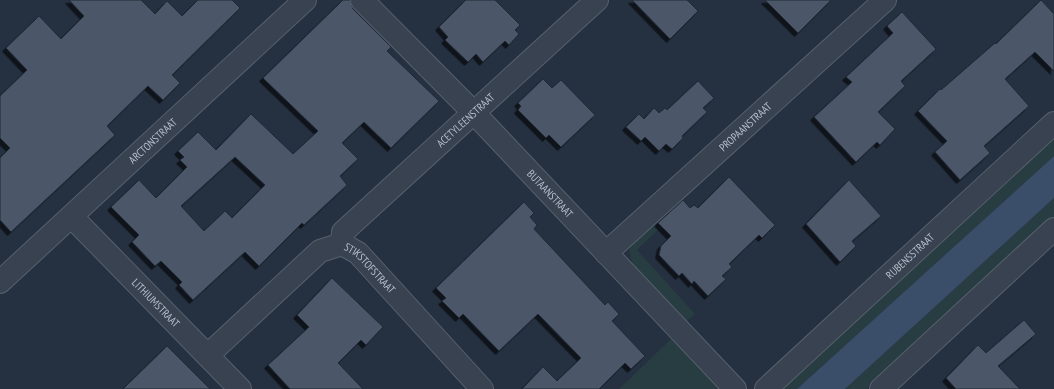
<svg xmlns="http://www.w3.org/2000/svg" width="1054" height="389" viewBox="0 0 1054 389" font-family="'PT Sans Narrow',sans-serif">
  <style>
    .green { fill: #273d41 }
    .water { fill: #3a4d69 }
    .building { fill: #4b5769; stroke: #202937; fill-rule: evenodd; filter: url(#shadow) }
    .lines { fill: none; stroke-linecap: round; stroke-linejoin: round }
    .minor-casing { stroke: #57606d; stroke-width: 24 }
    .minor { stroke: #394250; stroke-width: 22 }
    .labels { text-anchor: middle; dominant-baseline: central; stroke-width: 4; stroke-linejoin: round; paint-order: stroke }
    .street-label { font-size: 11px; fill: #b5bdca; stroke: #1e2735 }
  </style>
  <defs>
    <filter id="shadow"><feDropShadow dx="-3.5" dy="3.5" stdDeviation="0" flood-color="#0009"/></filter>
  </defs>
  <rect width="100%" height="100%" fill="#253040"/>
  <!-- green -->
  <path class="green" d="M 1054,135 L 1054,156 L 797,389 L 779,389 Z
    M 1054,198 L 1054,217 L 867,389 L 845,389 Z
    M 651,220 L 659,229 L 637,250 L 695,314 L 684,324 L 638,273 C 621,245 631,240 651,220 Z
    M 675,335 L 725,389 L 619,389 Z"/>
  <!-- water -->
  <path class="water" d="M 1054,156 L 1054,198 L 845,389 L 797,389 Z"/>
  <!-- building -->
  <path class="building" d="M 69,0 L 141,0 L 155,14 L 167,1 L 182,16 L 198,0 L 232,0 L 240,8 L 172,75 L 180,83 L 163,100 L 148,86 L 107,126 L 115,135 L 11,232 L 0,220 L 0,158 L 10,148 L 0,138 L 0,96 L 27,70 L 6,48 L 39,16 L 61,39 L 84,16 Z
    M 343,0 L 350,0 L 353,9 L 391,47 L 387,51 L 439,101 L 391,148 L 364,122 L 342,143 L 358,159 L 340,176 L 347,185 L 304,225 L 302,223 L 259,266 L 245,252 L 193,300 L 179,285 L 182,282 L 161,261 L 155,266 L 132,242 L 139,235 L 111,207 L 139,180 L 156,198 L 187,167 L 180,160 L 184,157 L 178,151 L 198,132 L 216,150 L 251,114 L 293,154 L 318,131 L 263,78 ZM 235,157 L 265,185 L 232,218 L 225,211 L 204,231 L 181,206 Z
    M 466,0 L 495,0 L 520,25 L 515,30 L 519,34 L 509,45 L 505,41 L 483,62 L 476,54 L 468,62 L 445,40 L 448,37 L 439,27 Z
    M 632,0 L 687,0 L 698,11 L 670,39 Z
    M 765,0 L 831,0 L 798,33 Z
    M 1041,0 L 1054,14 L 1054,71 L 1035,52 L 1005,79 L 1029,106 L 984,146 L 990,153 L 960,180 L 935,152 L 947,141 L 918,111 L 940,89 L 941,90 L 995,43 L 996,44 Z
    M 902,12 L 936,49 L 901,81 L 905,86 L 878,112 L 895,129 L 880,145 L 877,142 L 856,162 L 814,117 L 852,82 L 846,77 L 893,33 L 887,26 Z
    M 543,79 L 552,88 L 561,80 L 595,115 L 561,147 L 549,135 L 546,138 L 518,110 L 521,106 L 518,103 Z
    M 698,81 L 714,98 L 703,108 L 707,112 L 682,136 L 683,138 L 672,149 L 666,144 L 659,151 L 645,137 L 641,141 L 626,127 L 639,114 L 644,119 L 654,108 L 659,113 L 665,108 L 667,110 Z
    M 729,177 L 775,225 L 762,238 L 759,235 L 729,264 L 732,267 L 722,276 L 726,279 L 708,296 L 694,281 L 692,284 L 682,273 L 679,276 L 659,255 L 661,246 L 671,236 L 658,223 L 683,200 L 690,208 L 694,205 L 698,208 Z
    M 849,180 L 881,216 L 852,241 L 856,246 L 840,262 L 806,224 Z
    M 524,202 L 534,213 L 530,217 L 537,225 L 534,229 L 605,305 L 608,302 L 619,314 L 612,321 L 645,356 L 631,369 L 625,363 L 599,389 L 522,389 L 543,367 L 557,381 L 581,358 L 538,314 L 499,351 L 463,314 L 459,318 L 442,301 L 446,298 L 436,288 Z
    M 332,278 L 383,327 L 366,345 L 361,340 L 338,363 L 363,389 L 290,389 L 268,365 L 309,327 L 297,315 Z
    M 1024,320 L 1036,334 L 998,366 L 1020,389 L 956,389 L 946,378 L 978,345 L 986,353 Z
    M 167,346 L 210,389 L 123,389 Z"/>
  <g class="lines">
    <!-- minor casing -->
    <g class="minor-casing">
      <g id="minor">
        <path id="s1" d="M 362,0 L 474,113 L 735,389"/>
        <path id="s2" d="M 72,217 L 240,389"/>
        <path id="s3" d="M 342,244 L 343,232 L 597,0"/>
        <path id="s4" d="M 606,253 L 885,0"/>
        <path id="s5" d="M 0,282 L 305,0"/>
        <path id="s6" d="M 208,355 L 320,251 L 342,244 L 358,253 L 482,389"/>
        <path id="s7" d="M 766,389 L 1054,123"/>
        <path d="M 881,389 L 1054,229"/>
      </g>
    </g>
    <!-- minor -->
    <use href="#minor" class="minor"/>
  </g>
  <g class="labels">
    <!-- street labels -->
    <g class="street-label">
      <text stroke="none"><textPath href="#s3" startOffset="178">ACETYLEENSTRAAT</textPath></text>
      <text stroke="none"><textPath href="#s4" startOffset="188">PROPAANSTRAAT</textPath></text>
      <text stroke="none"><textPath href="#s5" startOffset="208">ARCTONSTRAAT</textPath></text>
      <text stroke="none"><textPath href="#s1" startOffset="270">BUTAANSTRAAT</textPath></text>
      <text stroke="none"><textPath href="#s7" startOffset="196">RUBENSSTRAAT</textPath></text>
      <text stroke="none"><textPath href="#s6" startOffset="213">STIKSTOFSTRAAT</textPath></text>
      <text stroke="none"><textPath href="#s2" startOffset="120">LITHIUMSTRAAT</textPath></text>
    </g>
  </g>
</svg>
